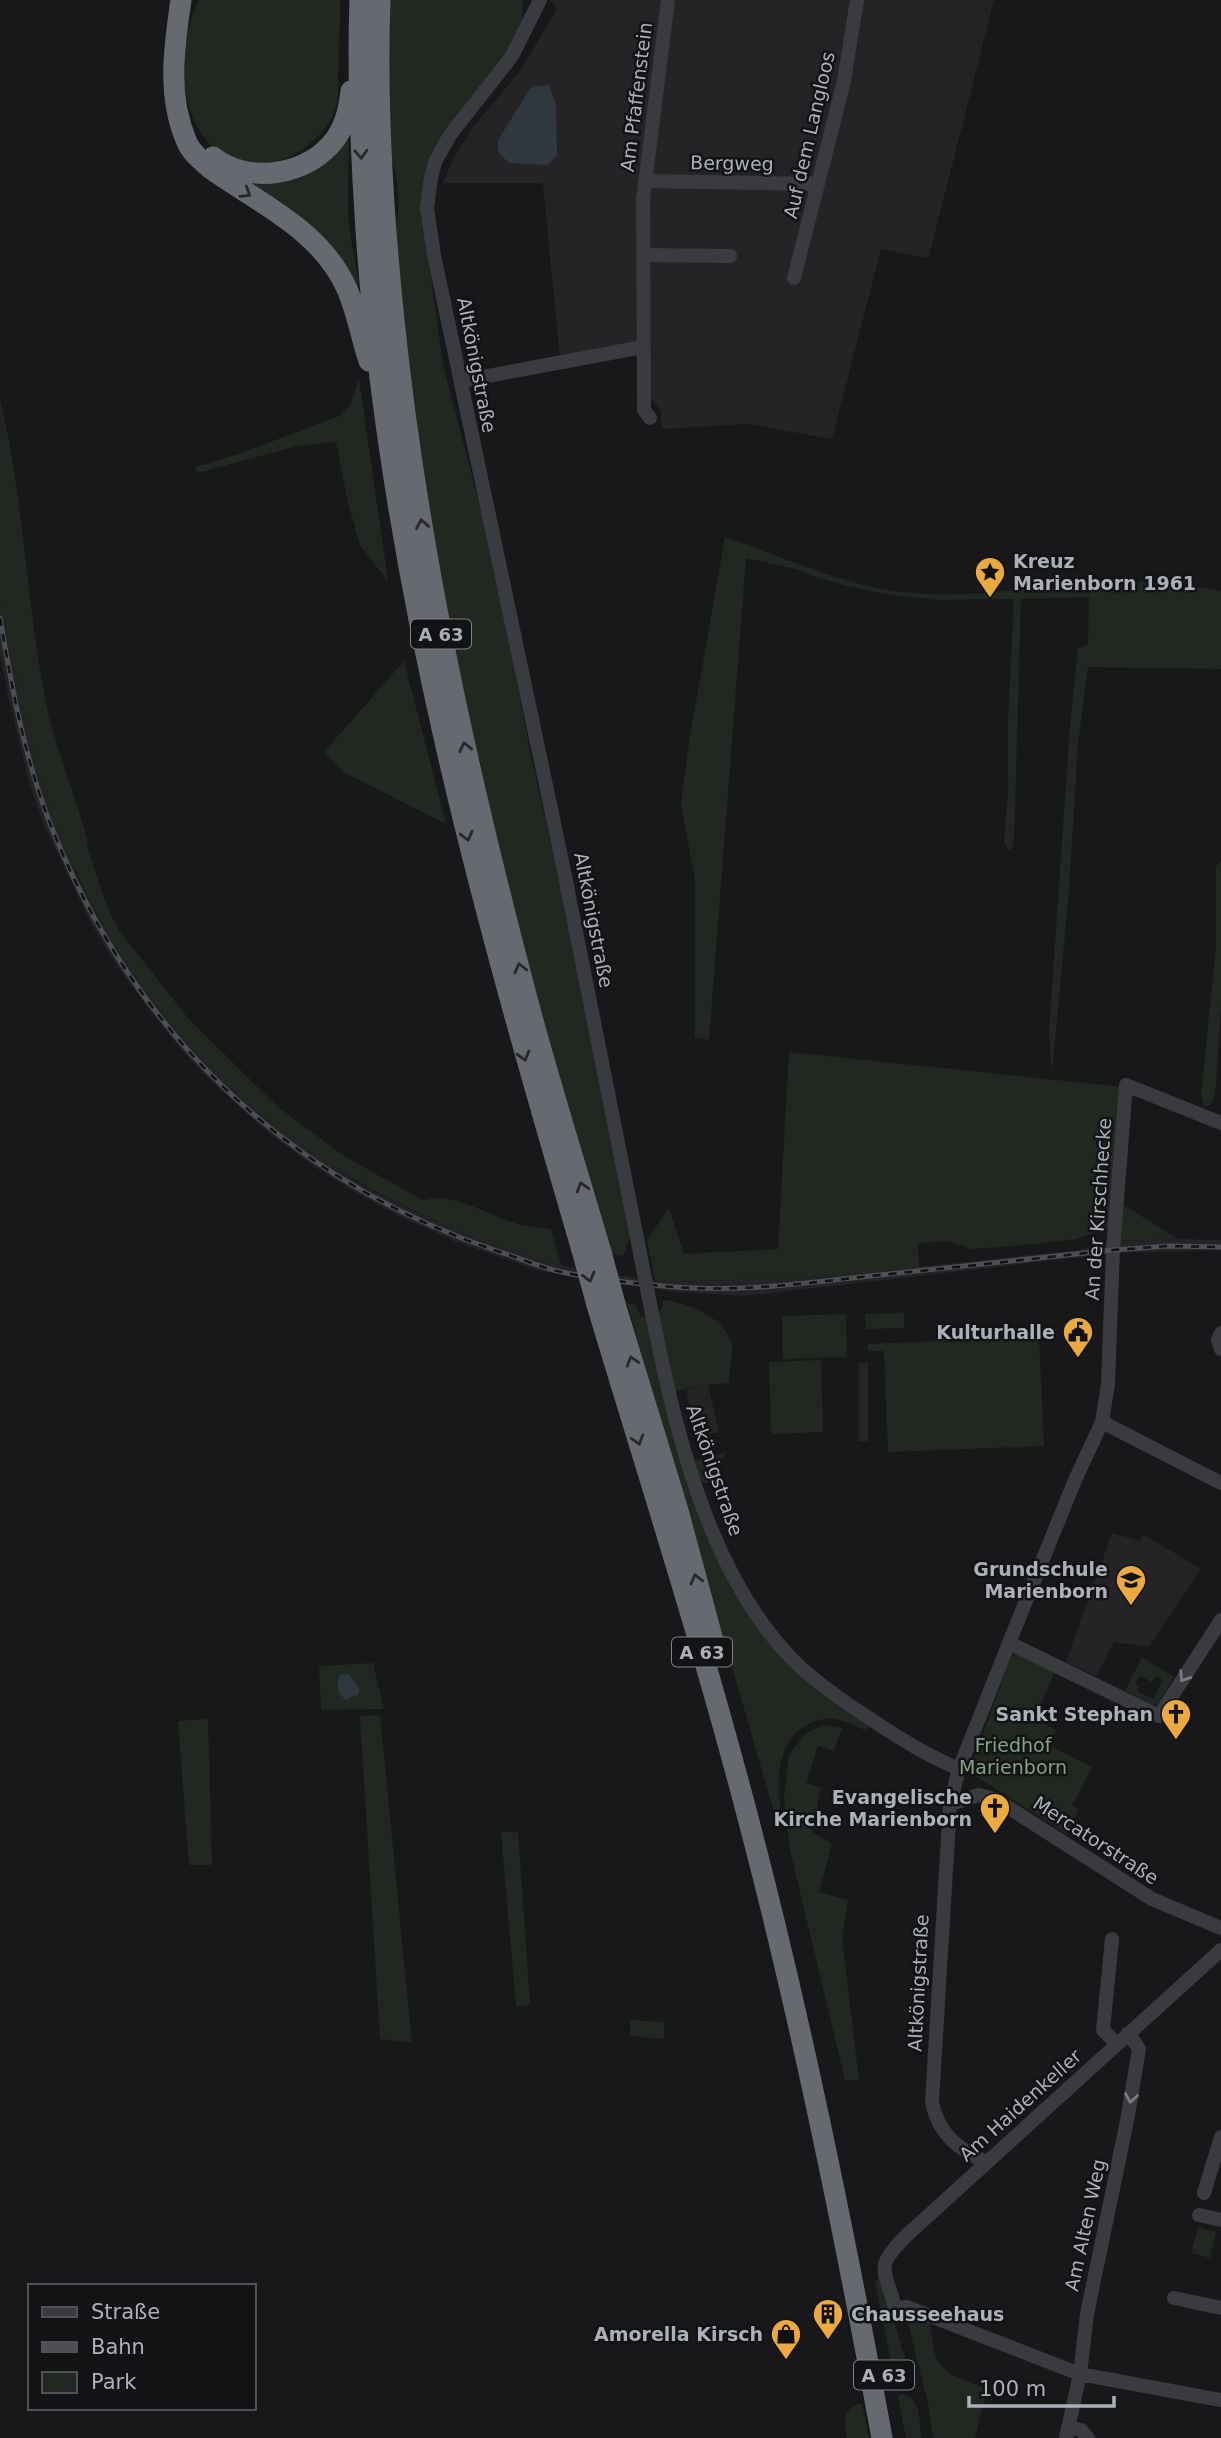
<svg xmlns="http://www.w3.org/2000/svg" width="1221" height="2438" viewBox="0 0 1221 2438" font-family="'DejaVu Sans',sans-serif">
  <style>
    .built { fill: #242427 }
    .green { fill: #202821; fill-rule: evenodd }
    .water { fill: #2f383e }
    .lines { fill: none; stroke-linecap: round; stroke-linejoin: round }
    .minor { stroke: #3a3b3f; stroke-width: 14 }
    .highway { stroke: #666970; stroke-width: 21 }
    .rail-casing { stroke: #4d4f54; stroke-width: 5 }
    .rail { stroke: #131315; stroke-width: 2.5; stroke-dasharray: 8; stroke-linecap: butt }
    .minor-bridge { stroke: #3a3b3f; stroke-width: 14 }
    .highway-bridge { stroke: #666970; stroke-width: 21 }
    .oneway { stroke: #28282c }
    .oneway2 { stroke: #787b82 }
    .labels { text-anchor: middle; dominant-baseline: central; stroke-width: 5; stroke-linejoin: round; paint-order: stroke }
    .shield { fill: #131315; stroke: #7d8188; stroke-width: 2 }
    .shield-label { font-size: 18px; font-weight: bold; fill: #abb0b9 }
    .street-label { font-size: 19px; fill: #abb0b9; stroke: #131315 }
    .poi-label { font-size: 19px; font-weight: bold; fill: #abb0b9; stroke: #131315; text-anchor: end }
    .park-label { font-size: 19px; fill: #83a384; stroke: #131315 }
  </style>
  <rect width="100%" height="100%" fill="#18181a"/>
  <!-- built -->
  <path class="built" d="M 550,0 L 994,0 L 929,256 L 925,258 L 881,249 L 832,439 L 748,424 L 662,429 L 661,410 L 647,393 L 646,340 L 560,358 L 543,183 L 443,183 L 451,163 L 472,128 L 520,71 L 557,9 Z
    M 0,586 L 17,680 L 67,848 L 76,874 L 100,920 L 151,997 L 216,1072 L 274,1124 L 356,1182 L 414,1212 L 466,1234 L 541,1259 L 569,1267 L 659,1282 L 809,1278 L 1080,1250 L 1095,1245 L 1111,1245 L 1110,1254 L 744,1296 L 669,1291 L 540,1271 L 456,1242 L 403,1218 L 353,1191 L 315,1167 L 270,1134 L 213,1083 L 183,1052 L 145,1004 L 117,966 L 92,925 L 45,827 L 30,786 L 8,695 L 0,653 Z
    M 1178,1239 L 1221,1240 L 1221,1250 L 1118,1253 L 1118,1241 Z
    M 708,1385 L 719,1432 L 696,1437 L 686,1390 Z
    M 1112,1533 L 1140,1541 L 1143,1534 L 1201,1569 L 1149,1647 L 1114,1642 L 1096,1676 L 1066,1662 Z"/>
  <!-- green -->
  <path class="green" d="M 199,0 L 340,0 C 340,25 339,50 338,75 C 338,85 339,97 336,107 C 331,124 318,138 304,148 C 286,162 266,166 244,162 C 176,149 173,49 199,0 Z
    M 387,0 L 523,0 L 522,24 L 500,64 L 450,128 L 423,221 L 443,365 L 492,553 L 532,761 L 576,954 L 631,1235 L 623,1256 L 609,1253 L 539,1012 L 484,797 L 420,471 L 394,242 C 400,213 400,181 390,153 Z
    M 349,125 C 350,159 346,191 349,224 C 351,246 358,268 359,290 L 352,290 L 206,159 L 274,178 Z
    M 359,379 L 388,581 L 360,545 L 348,503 L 336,442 L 298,446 L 197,473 L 195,467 L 239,454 L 339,416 L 350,405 Z
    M 0,400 C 24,498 26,600 45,699 C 55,748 75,794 88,842 L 86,843 L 106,904 L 118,929 L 188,1018 L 278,1107 L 344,1156 L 424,1201 C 449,1189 493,1218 518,1224 C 529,1227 540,1227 551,1229 L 561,1265 C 349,1209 173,1077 78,876 C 52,822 36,762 23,704 C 14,666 4,626 0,587 C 0,566 0,545 0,524 C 0,483 0,441 0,400 Z
    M 725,537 C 777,555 838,582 892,591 C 957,601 1024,587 1089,582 C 1133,579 1178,584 1221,591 L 1221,669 L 1088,667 L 1078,743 L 1069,891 L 1052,1073 L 1049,1033 L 1070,725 L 1078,649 L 1088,644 L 1089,597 L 1021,599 L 1014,839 L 1012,848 L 1008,850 L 1004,841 L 1008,794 L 1008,721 L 1014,599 L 942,600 L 892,595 L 847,586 L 815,577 L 796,569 L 746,558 L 709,1040 L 695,1037 L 695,881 L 681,803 L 690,736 Z
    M 404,661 L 446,824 L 345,773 L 324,752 Z
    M 1221,862 L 1221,1005 L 1216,1085 L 1214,1098 L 1210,1105 L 1204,1106 L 1201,1094 L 1216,947 L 1216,866 Z
    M 789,1052 L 1122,1087 L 1112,1227 L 1076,1239 L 1024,1245 L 972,1249 L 948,1241 L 918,1243 L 919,1268 L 809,1278 L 659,1282 L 655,1280 L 647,1240 L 669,1208 L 684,1254 L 778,1249 Z
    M 1120,1203 L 1178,1239 L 1118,1241 Z
    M 662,1300 C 687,1302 723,1316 731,1342 C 734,1353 729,1370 729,1382 L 673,1391 L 656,1314 L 663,1307 Z
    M 627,1303 L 635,1305 L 641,1317 L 649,1316 L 666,1395 L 752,1616 L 869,1726 L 865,1730 C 857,1727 848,1722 839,1720 C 828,1717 818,1719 807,1725 C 772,1743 778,1792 782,1825 L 778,1826 Z
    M 904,1313 L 904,1328 L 866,1329 L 865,1314 Z
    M 846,1314 L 847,1357 L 783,1359 L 782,1316 Z
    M 1039,1337 L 1044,1446 L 888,1452 L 884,1351 L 868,1351 L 868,1344 Z
    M 821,1360 L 823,1432 L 771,1434 L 769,1362 Z
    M 859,1363 L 868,1363 L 868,1441 L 859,1441 Z
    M 726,1452 L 711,1482 L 703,1483 L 697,1475 L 694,1461 Z
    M 1017,1654 L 1054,1673 L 1035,1719 L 1056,1730 L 1050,1746 L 1092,1767 L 1072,1806 L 1079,1809 L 1067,1834 L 977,1777 L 971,1766 L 1011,1657 Z
    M 1142,1657 L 1174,1677 L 1158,1704 L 1153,1705 L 1125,1691 ZM 1140,1676 L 1152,1682 L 1156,1676 L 1163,1680 L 1153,1699 L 1137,1691 L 1139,1686 L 1135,1684 Z
    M 373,1663 L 384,1709 L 321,1710 L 319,1666 Z
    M 380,1715 L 412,2043 L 380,2039 L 360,1716 Z
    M 208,1719 L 212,1865 L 189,1865 L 178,1721 Z
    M 824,1725 L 842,1728 L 834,1751 L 818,1746 L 806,1783 L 821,1788 L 812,1832 L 832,1844 L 819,1892 L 848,1900 L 842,1938 L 859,2080 L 845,2080 L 790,1850 L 784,1797 L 789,1755 L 806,1733 Z
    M 501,1832 L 518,1832 L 530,2003 L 526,2006 L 516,2006 Z
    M 630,2020 L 664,2022 L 664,2039 L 630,2036 Z
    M 1198,2227 L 1216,2232 L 1210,2258 L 1191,2253 Z
    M 882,2280 L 909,2372 L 907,2381 L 896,2386 L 875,2281 Z
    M 909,2314 L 929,2321 L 936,2359 L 949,2374 L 987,2389 L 975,2438 L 933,2438 L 928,2403 L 906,2315 Z
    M 903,2394 C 922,2400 919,2422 921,2438 L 906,2438 L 898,2396 Z
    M 862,2403 L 869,2438 L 847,2438 C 843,2421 843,2407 862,2403 Z"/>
  <!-- water -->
  <path class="water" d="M 549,85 L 556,105 L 557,156 L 547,165 L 509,163 L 498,152 L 498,140 L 530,89 L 536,86 Z
    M 349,1674 L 359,1688 L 359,1694 L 346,1700 C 337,1693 336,1685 340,1675 Z"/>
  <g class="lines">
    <!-- minor -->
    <path class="minor" d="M 540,0 L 512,56 L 450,135 L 436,160 L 431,177 L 427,208 L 434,255 L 562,861 L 641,1258
      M 645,181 L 818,184
      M 644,255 L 730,256
      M 794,278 L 844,81 L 857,0
      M 461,381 L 643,347
      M 650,418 L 644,410 L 643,199 L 668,0
      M 650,1304 C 674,1423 705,1569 792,1659 C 816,1683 844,1702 872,1720 C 900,1739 928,1756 959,1769
      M 1221,1333 L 1218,1340 L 1221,1349
      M 1102,1422 L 1221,1483
      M 1009,1643 L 1159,1716 L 1221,1620
      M 950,1804 L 979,1795 L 995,1799 L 1152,1899 L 1221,1928
      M 1112,1939 L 1103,2030 L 1117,2044
      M 1221,1950 L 907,2235 C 873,2269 885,2267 895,2308 L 907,2307 L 1080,2374 L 1221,2400
      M 986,2162 C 958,2149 938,2134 932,2102 L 950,1804 L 959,1769 L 1009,1643 L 1075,1480 L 1102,1422 L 1108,1384 L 1113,1250 L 1126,1085 L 1221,1123
      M 1204,2193 L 1221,2137
      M 1199,2215 L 1221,2220
      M 1174,2298 L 1221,2308
      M 1068,2427 L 1081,2430 L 1088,2438
      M 1066,2438 L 1080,2374 L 1087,2314 L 1127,2121 L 1139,2049 L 1128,2033"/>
    <!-- highway -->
    <path class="highway" d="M 181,0 C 174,47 167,95 186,140 C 190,152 202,161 211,169 C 260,204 321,230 347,289 C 357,312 361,337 369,361
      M 360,0 C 357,77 361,154 366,230 C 389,579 484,916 582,1250
      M 380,0 C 376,107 383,214 394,320 C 418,553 469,780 529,1006 C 551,1088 577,1170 601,1252
      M 213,157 C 249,185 309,176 336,138 C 346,123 349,108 351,91
      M 615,1304 L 677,1507 L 717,1655
      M 597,1305 C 648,1475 703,1645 748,1818 C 802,2022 844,2230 882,2438"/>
    <!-- rail casing -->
    <g class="rail-casing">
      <path id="rail" d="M 0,618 C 12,689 25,760 51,826 C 133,1033 287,1180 497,1251 C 516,1257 535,1265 553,1270 C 585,1278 631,1283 663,1286 C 732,1293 802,1284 870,1276 C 951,1268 1032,1259 1113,1250 L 1168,1246 L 1221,1247"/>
    </g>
    <!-- rail -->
    <use href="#rail" class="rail"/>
    <!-- minor-bridge -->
    <path class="minor-bridge" d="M 641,1258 L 650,1304"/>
    <!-- highway-bridge -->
    <path class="highway-bridge" d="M 582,1250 L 597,1305
      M 601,1252 L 615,1304"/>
  </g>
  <!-- one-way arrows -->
  <defs><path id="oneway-chevron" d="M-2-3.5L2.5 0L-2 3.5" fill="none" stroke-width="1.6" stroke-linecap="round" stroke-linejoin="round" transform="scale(1.75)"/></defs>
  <g class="oneway">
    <use href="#oneway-chevron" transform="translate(361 154) rotate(88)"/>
    <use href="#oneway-chevron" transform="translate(246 193) rotate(32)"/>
    <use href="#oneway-chevron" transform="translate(422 524) rotate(-100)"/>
    <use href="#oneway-chevron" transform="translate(465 747) rotate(-102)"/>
    <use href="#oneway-chevron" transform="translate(467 836) rotate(76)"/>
    <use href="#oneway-chevron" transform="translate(520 968) rotate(-104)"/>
    <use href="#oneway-chevron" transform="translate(524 1056) rotate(74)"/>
    <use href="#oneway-chevron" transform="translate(582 1187) rotate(-106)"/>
    <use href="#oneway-chevron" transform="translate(589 1277) rotate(75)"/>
    <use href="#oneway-chevron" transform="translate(632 1361) rotate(-107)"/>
    <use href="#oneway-chevron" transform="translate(638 1440) rotate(73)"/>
    <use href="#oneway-chevron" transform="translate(696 1579) rotate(-105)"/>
  </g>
  <g class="oneway2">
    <use href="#oneway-chevron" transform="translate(1184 1677) rotate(123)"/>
    <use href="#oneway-chevron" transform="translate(1131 2098) rotate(99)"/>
  </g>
  <!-- icons -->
  <defs>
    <g id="sight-pin" transform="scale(1.575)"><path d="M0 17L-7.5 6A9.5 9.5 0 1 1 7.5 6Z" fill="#eaaa41" stroke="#131315"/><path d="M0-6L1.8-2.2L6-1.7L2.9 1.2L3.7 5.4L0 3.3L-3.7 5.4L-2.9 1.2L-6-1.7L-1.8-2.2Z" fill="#111"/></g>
    <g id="civic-pin" transform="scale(1.575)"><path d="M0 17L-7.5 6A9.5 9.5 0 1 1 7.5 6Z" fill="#eaaa41" stroke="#131315"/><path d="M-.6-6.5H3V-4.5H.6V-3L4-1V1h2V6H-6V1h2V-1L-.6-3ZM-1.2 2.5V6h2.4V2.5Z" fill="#111"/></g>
    <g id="school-pin" transform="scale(1.575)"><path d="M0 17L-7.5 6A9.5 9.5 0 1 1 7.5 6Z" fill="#eaaa41" stroke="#131315"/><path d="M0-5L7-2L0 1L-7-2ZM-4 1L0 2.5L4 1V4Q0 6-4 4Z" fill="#111"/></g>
    <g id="church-pin" transform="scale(1.575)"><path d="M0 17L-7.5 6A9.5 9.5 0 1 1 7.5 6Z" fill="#eaaa41" stroke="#131315"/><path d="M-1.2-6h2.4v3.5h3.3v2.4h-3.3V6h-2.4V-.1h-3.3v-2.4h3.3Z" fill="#111"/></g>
    <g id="building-pin" transform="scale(1.575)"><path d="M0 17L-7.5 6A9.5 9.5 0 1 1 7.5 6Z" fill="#eaaa41" stroke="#131315"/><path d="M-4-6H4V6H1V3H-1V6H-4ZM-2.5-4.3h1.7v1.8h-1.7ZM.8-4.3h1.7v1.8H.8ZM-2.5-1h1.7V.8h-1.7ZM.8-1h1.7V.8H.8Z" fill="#111"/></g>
    <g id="shop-pin" transform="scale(1.575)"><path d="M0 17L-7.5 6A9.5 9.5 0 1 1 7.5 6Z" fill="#eaaa41" stroke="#131315"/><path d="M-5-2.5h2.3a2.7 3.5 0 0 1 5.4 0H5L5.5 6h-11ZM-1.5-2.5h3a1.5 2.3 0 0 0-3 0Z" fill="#111"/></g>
  </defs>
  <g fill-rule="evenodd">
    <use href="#sight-pin" x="990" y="572"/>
    <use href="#civic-pin" x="1078" y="1332"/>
    <use href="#school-pin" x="1131" y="1580"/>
    <use href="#church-pin" x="1176" y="1714"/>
    <use href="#church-pin" x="995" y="1808"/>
    <use href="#building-pin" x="828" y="2314"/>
    <use href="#shop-pin" x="786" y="2334"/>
  </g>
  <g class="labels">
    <!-- shield labels -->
    <g class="shield">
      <rect x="411" y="619.5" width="60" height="29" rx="5"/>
      <rect x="672" y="1637.5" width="60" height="29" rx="5"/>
      <rect x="854" y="2360.5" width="60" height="29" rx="5"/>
    </g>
    <g class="shield-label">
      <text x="441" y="634">A 63</text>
      <text x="702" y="1652">A 63</text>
      <text x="884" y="2375">A 63</text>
    </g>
    <!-- street labels -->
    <g class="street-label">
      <text transform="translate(636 97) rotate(-83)">Am Pfaffenstein</text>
      <text transform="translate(809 135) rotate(-77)">Auf dem Langloos</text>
      <text transform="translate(732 163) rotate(1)">Bergweg</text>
      <text transform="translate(477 365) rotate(79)">Altkönigstraße</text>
      <text transform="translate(594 920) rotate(79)">Altkönigstraße</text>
      <text transform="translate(1098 1209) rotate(-86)">An der Kirschhecke</text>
      <text transform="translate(715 1470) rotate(71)">Altkönigstraße</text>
      <text transform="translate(1096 1840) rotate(33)">Mercatorstraße</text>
      <text transform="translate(918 1983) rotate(-87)">Altkönigstraße</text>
      <text transform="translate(1020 2105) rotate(-42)">Am Haidenkeller</text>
      <text transform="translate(1085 2225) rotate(-78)">Am Alten Weg</text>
    </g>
    <!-- poi labels -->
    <g class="poi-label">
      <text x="1013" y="561" text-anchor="start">Kreuz<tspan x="1013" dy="22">Marienborn 1961</tspan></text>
      <text x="1055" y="1332">Kulturhalle</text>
      <text x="1108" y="1569">Grundschule<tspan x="1108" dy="22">Marienborn</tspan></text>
      <text x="1153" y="1714">Sankt Stephan</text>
      <text x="972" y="1797">Evangelische<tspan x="972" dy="22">Kirche Marienborn</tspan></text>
      <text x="851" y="2314" text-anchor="start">Chausseehaus</text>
      <text x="763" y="2334">Amorella Kirsch</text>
    </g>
    <!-- park labels -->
    <g class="park-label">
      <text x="1013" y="1745">Friedhof<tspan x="1013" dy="22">Marienborn</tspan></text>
    </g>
  </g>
  <!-- legend -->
  <rect x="28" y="2284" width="228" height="126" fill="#131315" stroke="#505257" stroke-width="2"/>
  <rect x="42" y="2307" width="35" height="10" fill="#3a3b3f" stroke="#505257" stroke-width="2"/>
  <text x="91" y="2319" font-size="21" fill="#abb0b9">Straße</text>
  <rect x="42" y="2342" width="35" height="10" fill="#4d4f54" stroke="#505257" stroke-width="2"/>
  <text x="91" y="2354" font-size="21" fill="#abb0b9">Bahn</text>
  <rect x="42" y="2372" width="35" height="21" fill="#202821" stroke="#505257" stroke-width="2"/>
  <text x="91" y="2389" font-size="21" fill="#abb0b9">Park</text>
  <!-- scale -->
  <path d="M969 2396v10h145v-10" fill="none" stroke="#abb0b9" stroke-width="3.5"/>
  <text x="979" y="2396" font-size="21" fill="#abb0b9" stroke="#131315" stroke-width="5" paint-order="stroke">100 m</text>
</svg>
